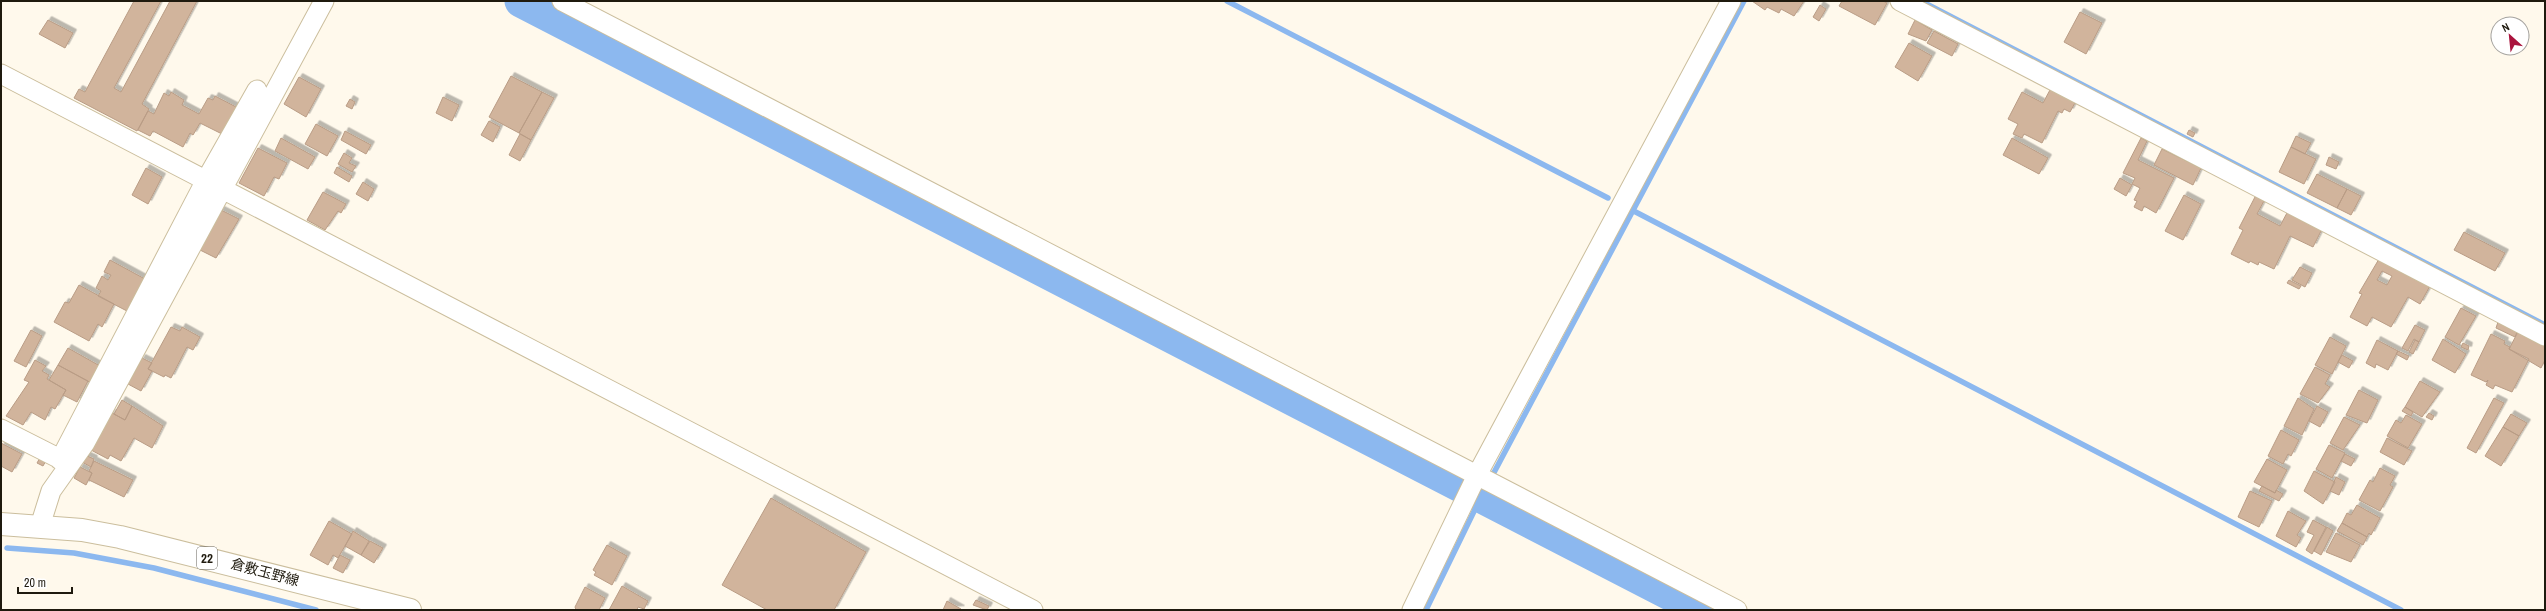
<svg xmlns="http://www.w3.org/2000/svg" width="2546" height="611" viewBox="0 0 2546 611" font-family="'Archivo Narrow','Noto Sans JP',sans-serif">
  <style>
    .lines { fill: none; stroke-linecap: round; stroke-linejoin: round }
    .stream { stroke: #8cb8ef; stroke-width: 5.5 }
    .river { stroke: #8cb8ef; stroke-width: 33 }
    .building { fill: #d1b49c; stroke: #b99c85; fill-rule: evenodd; filter: url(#shadow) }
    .street-casing { stroke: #cbbe9d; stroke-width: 21 }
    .primary-casing { stroke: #cbbe9d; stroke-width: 24 }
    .street { stroke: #fff; stroke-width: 19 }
    .primary { stroke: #fff; stroke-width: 22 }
    .labels { text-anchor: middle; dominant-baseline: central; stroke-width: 3; stroke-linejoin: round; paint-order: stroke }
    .shield { fill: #fff; stroke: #625f56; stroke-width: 1 }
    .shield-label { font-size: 13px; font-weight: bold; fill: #1f1a0e }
    .street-label { font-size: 14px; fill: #1f1a0e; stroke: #fff }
  </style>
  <defs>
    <filter id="shadow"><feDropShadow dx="3.5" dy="-3.5" stdDeviation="0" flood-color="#0004"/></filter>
  </defs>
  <rect width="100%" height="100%" fill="#fff9ec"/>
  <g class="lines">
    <!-- stream -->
    <path class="stream" d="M 1227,1 L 1608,198
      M 1921,1 L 2545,325
      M 1628,208 L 2401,610
      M 7,548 L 74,553 L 154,568 L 316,610
      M 1426,610 L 1481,497 L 1744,1"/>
    <!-- river -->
    <path class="river" d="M 521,1 L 1701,610"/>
  </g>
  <!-- building -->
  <path class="building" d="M 134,1 L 161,1 L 114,88 L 121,92 L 170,1 L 197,1 L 142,104 L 149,109 L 137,131 L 74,98 L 79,89 L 85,92 Z
    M 1752,1 L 1804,1 L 1794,16 L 1781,9 L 1779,13 L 1767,7 L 1765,10 Z
    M 1842,1 L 1883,1 L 1887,3 L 1875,25 L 1839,6 Z
    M 1820,5 L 1826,9 L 1819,21 L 1813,17 Z
    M 2080,12 L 2102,23 L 2086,54 L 2064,42 Z
    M 48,20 L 73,33 L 65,48 L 39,34 Z
    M 1915,20 L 1932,30 L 1926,41 L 1908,34 Z
    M 1934,31 L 1958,44 L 1952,56 L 1927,43 Z
    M 1909,43 L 1932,56 L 1918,81 L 1895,67 Z
    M 511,76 L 542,92 L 519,133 L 489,117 Z
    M 299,77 L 321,89 L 306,117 L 284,104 Z
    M 2051,88 L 2076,101 L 2070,112 L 2064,109 L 2062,113 L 2058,111 L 2042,143 L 2024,134 L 2022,138 L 2013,134 L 2018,124 L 2008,119 L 2022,92 L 2043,103 Z
    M 171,92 L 184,100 L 182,105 L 199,114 L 208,98 L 213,100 L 215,96 L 240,109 L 226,136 L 200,123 L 193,135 L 190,133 L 183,147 L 153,131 L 150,136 L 138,130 L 148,111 L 154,114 L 164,93 L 169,96 Z
    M 542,92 L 554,98 L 531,140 L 519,133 Z
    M 443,97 L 459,105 L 452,121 L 436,113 Z
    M 350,99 L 355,102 L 352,109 L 346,106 Z
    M 489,121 L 500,127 L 493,142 L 481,135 Z
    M 316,124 L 338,136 L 327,156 L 305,144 Z
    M 2189,130 L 2195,133 L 2193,137 L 2187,134 Z
    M 345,131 L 371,145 L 366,154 L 341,140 Z
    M 520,134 L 531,140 L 520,161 L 509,155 Z
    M 2296,136 L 2311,143 L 2305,154 L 2291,147 Z
    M 281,138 L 315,157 L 308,169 L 275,151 Z
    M 2012,138 L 2048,158 L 2039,174 L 2003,155 Z
    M 2141,138 L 2147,141 L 2138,160 L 2174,178 L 2156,213 L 2144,206 L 2142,211 L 2134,207 L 2137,201 L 2134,200 L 2140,188 L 2132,184 L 2135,178 L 2123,173 Z
    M 2291,147 L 2316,159 L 2304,184 L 2279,172 Z
    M 258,148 L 287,163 L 279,179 L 274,177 L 264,196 L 239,183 Z
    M 2162,149 L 2201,168 L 2193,185 L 2154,165 Z
    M 344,153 L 352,158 L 349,163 L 356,166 L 352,172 L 338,164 Z
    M 2329,157 L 2339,162 L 2336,169 L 2326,165 Z
    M 337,167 L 352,176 L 349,182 L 334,173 Z
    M 146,168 L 162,177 L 148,204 L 132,195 Z
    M 2317,174 L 2347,189 L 2337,208 L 2307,193 Z
    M 2120,178 L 2132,185 L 2126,196 L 2114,189 Z
    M 363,182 L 374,189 L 368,201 L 356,194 Z
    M 2347,189 L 2361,196 L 2351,215 L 2337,208 Z
    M 323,192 L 346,204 L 341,213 L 338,211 L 325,230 L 307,220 Z
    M 2184,195 L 2201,204 L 2183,240 L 2165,231 Z
    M 2256,195 L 2265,199 L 2257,214 L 2280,226 L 2288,211 L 2322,229 L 2313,247 L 2290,236 L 2274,269 L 2259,262 L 2258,265 L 2250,261 L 2249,263 L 2231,254 L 2243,230 L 2239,228 Z
    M 221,210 L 239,219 L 216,258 L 200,250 L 202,247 L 199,245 Z
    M 2464,232 L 2505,253 L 2495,271 L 2454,250 Z
    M 2379,259 L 2430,286 L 2420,304 L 2408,297 L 2391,327 L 2372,317 L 2367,326 L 2350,317 L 2362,294 L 2359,293 ZM 2382,271 L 2392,276 L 2387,285 L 2377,280 Z
    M 110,260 L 145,279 L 127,311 L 98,296 L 101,291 L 96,288 L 102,276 L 108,280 L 111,275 L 104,272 Z
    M 2300,267 L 2312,273 L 2305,287 L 2292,280 Z
    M 2289,280 L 2301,286 L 2299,289 L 2287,283 Z
    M 79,285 L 114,304 L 102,327 L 98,324 L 89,341 L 54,322 L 65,302 L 69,303 Z
    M 2461,308 L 2476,316 L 2459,345 L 2445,337 Z
    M 2498,322 L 2517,332 L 2515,337 L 2496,328 Z
    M 2415,325 L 2425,330 L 2419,342 L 2414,339 L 2408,351 L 2402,348 Z
    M 171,327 L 180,331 L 182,327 L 200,337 L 193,350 L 187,347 L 171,378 L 165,375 L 164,377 L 148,369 Z
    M 31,330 L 42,336 L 26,367 L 14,361 Z
    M 2518,332 L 2545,345 L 2545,360 L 2541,368 L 2509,349 Z
    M 2491,334 L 2505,341 L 2504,344 L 2510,347 L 2509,349 L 2529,359 L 2512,392 L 2495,385 L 2493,389 L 2486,385 L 2488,380 L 2486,382 L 2471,375 Z
    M 2330,337 L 2346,346 L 2332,374 L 2315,365 Z
    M 2443,339 L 2466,354 L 2455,373 L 2432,360 Z
    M 2377,340 L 2398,351 L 2388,370 L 2376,364 L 2375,368 L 2366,363 Z
    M 2415,340 L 2419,342 L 2413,354 L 2409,352 Z
    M 2463,343 L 2469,346 L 2468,350 L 2461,347 Z
    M 68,348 L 100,366 L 91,383 L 58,365 Z
    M 2398,351 L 2409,356 L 2407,360 L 2396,354 Z
    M 2342,355 L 2353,361 L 2349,368 L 2338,362 Z
    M 142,358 L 152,363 L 148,369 L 152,371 L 141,391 L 128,384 Z
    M 35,360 L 46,366 L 42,371 L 49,375 L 47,379 L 66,390 L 55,409 L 51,407 L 45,420 L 31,412 L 23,425 L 6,416 L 29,382 L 24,380 Z
    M 58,365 L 88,381 L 77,402 L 63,395 L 66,390 L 49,380 Z
    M 2315,367 L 2330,375 L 2325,384 L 2330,387 L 2318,403 L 2300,394 Z
    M 2420,381 L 2440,392 L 2422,417 L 2405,407 Z
    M 2359,390 L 2378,400 L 2367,423 L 2346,415 Z
    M 2298,398 L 2314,409 L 2302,435 L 2284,426 Z
    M 2494,398 L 2504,403 L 2476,453 L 2467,448 Z
    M 122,400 L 132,406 L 125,420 L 114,414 Z
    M 132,406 L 163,426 L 152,448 L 134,438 L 121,461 L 110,455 L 108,459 L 91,450 L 112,413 L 125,420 Z
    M 2317,406 L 2328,412 L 2320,427 L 2309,421 Z
    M 2405,407 L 2413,412 L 2411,416 L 2402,411 Z
    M 2429,413 L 2434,416 L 2432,420 L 2426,417 Z
    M 2511,414 L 2527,423 L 2519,436 L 2503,427 Z
    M 2406,415 L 2422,424 L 2408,448 L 2387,436 L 2396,420 L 2401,423 Z
    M 2344,417 L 2360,425 L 2343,450 L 2330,443 Z
    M 2503,427 L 2519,436 L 2501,466 L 2485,456 Z
    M 2281,430 L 2299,440 L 2291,456 L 2288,454 L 2283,464 L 2268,456 Z
    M 2387,438 L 2412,451 L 2404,465 L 2380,452 Z
    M 1,443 L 22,454 L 12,472 L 1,466 Z
    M 2329,445 L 2345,453 L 2332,478 L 2316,469 Z
    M 2345,454 L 2355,459 L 2351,466 L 2341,461 Z
    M 85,455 L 94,459 L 91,467 L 82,462 Z
    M 41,456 L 47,459 L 43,466 L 37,463 Z
    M 2267,459 L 2287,470 L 2275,493 L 2254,482 Z
    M 94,461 L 133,480 L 124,497 L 89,480 L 92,473 L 89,471 Z
    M 80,467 L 92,473 L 86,485 L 74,478 Z
    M 2380,468 L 2395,476 L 2390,485 L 2393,487 L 2380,511 L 2359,500 L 2370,480 L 2373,482 Z
    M 2314,471 L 2335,482 L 2323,504 L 2304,491 Z
    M 2336,477 L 2345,482 L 2339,495 L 2330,491 Z
    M 2262,486 L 2275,493 L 2276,490 L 2283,494 L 2279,501 L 2259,491 Z
    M 2250,491 L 2272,501 L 2259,527 L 2238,517 Z
    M 771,498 L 866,552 L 834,610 L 767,610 L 722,585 Z
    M 2357,505 L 2380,518 L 2371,535 L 2369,533 L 2367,537 L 2342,523 L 2347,513 L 2351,515 Z
    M 2288,511 L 2306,521 L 2297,535 L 2301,538 L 2296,547 L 2276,536 Z
    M 2313,520 L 2326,527 L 2312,554 L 2306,550 L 2314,535 L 2307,532 Z
    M 329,521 L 352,534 L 338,558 L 333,555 L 328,565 L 310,555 Z
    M 2342,523 L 2367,537 L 2363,545 L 2337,531 Z
    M 2327,527 L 2333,531 L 2321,555 L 2314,551 Z
    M 353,531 L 369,541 L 361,555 L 345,546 Z
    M 2336,533 L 2360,545 L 2351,562 L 2326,552 Z
    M 370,541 L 383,548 L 374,563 L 361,555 Z
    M 607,545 L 627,556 L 612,585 L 594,575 L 596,572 L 593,570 Z
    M 340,555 L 350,560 L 343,573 L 333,568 Z
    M 622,586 L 648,601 L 644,609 L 638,607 L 637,610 L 609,610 Z
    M 585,587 L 605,598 L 599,610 L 576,610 L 575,607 Z
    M 976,600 L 989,606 L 987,610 L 973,605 Z
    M 947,601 L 961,609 L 943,610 Z"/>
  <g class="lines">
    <!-- street casing -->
    <g class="street-casing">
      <path id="street" d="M 562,1 L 1737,610
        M 1900,1 L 2545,336
        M 1,74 L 1033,610
        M 1,429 L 70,464
        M 60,460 L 206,180 L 257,90
        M 40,526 L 51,491 L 85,443 L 324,1
        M 1412,610 L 1477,475 L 1731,1"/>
    </g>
    <!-- primary casing -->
    <g class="primary-casing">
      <path id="primary" d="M 1,524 L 82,530 L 120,537 L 410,610"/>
    </g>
    <!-- street -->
    <use href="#street" class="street"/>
    <!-- primary -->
    <use href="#primary" class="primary"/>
  </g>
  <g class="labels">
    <!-- shield labels -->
    <rect class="shield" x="197" y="547" width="20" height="22" rx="3"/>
    <g class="shield-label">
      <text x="207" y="558">22</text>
    </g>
    <!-- street labels -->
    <g class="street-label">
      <text transform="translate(265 572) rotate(15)">倉敷玉野線</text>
    </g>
  </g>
  <!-- border -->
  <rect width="2546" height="611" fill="none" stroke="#1f1a0e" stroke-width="4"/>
  <!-- north arrow -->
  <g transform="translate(2510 36) rotate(333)"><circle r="19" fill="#ffffff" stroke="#a5a39f"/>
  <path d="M0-3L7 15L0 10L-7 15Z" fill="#aa143d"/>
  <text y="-6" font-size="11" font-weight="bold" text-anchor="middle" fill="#1f1a0e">N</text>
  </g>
  <!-- scale -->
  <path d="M18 587v6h54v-6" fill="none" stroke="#1f1a0e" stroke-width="2"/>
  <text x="24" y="587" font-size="12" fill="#1f1a0e" stroke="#ffffff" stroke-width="3" paint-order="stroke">20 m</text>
</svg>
